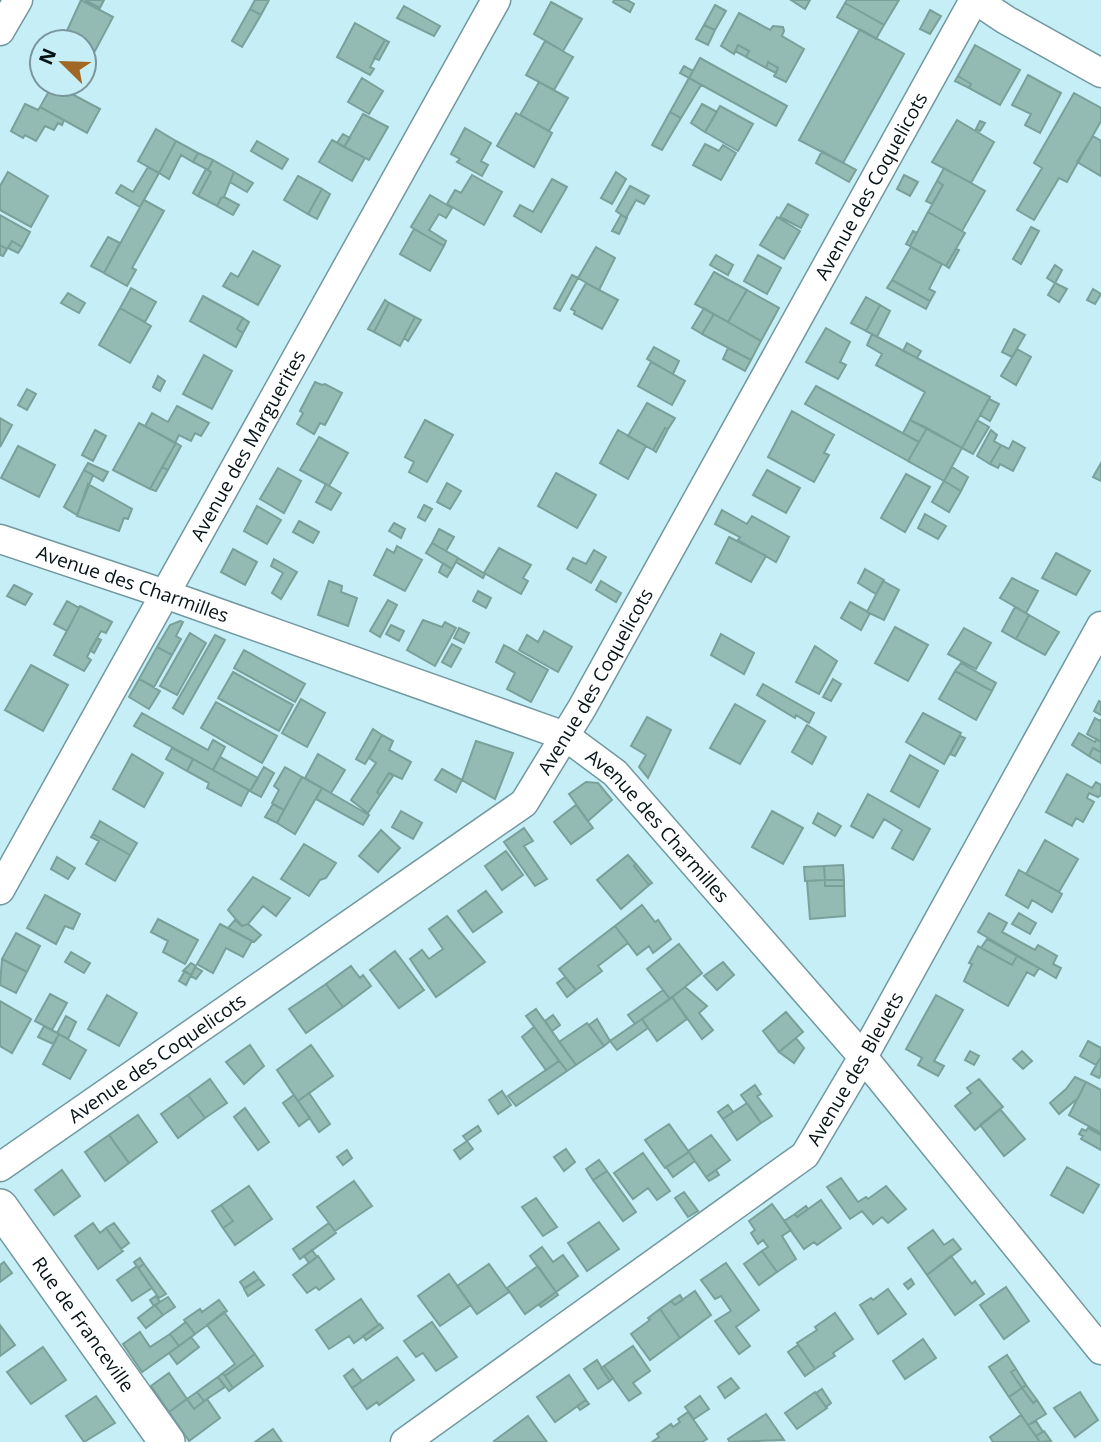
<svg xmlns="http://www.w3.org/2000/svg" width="1101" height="1442" viewBox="0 0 1101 1442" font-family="'Open Sans',sans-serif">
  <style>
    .building { fill: #93bab3; stroke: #79a099; stroke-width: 2 }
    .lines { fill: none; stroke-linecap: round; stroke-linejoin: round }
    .minor-casing { stroke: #7298a0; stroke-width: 31 }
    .tertiary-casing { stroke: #7298a0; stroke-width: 38 }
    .minor { stroke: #fff; stroke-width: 28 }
    .tertiary { stroke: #fff; stroke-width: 35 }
    .labels { text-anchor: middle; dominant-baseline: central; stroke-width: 5; stroke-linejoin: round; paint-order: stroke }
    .street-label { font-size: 19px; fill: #051316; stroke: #c5eef6 }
  </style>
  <rect width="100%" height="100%" fill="#c5eef6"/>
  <!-- building -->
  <path class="building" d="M 81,0 L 113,17 L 95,51 L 84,45 L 84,42 L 79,42 L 65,35 Z
    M 85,0 L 104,0 L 100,8 Z
    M 255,0 L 269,0 L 261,15 L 250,9 Z
    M 614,0 L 627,0 L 634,4 L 630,12 L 613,2 Z
    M 791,0 L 810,0 L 805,9 Z
    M 847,0 L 899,0 L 884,25 L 845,3 Z
    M 551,2 L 582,19 L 563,51 L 534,34 Z
    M 845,3 L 884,25 L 876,39 L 837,17 Z
    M 715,5 L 726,11 L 715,30 L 704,25 Z
    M 404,6 L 440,26 L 434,36 L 397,18 Z
    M 250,9 L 261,15 L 242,47 L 232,41 Z
    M 930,10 L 941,16 L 930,34 L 920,29 Z
    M 739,13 L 770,30 L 773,26 L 783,27 L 784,31 L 782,36 L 804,49 L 786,82 L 774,76 L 778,68 L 768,62 L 766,68 L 746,57 L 749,51 L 738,45 L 734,54 L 721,46 Z
    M 355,23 L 385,40 L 370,67 L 374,69 L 370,75 L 337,57 Z
    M 704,25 L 715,30 L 708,45 L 696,39 Z
    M 860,29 L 904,54 L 843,163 L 799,140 Z
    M 385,40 L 389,42 L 379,60 L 374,58 Z
    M 545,41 L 573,57 L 554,90 L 526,75 Z
    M 738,45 L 749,51 L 746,57 L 735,51 Z
    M 975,45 L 1020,70 L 1000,105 L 969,88 L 971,84 L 958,76 Z
    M 84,50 L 95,56 L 84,76 Z
    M 700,58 L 787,106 L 776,126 L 689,78 Z
    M 768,62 L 778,68 L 776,73 L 766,68 Z
    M 684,66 L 693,71 L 689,78 L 680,73 Z
    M 1028,75 L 1061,93 L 1040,133 L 1025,125 L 1031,114 L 1012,105 Z
    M 958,76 L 971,84 L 969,88 L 955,81 Z
    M 362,78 L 383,91 L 369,114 L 348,102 Z
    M 689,78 L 701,85 L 681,118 L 670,112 Z
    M 539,82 L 568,98 L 549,131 L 520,115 Z
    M 53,84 L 100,109 L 87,133 L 40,107 Z
    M 1074,93 L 1101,108 L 1101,121 L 1067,182 L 1059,178 L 1034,220 L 1017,210 L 1042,168 L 1034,163 Z
    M 25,104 L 38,110 L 40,107 L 64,120 L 62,125 L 58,123 L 54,130 L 45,126 L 36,141 L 25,135 L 23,138 L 11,131 Z
    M 702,104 L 717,112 L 705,132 L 691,123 Z
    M 720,106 L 753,124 L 738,151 L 705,132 Z
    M 670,112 L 681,118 L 662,150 L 652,145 Z
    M 516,113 L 552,133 L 534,167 L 497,146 Z
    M 363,114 L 388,127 L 369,160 L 344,147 Z
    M 957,120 L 994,142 L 971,183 L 932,162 Z
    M 980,121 L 985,123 L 980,131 L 976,129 Z
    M 465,128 L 491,143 L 481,161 L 488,165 L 482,176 L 457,162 L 460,159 L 451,154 Z
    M 156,129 L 176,141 L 159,173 L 138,161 Z
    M 343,134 L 350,138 L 344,147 L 337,143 Z
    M 1093,136 L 1101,141 L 1101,176 L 1077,162 Z
    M 332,140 L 365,158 L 352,181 L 319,162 Z
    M 176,141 L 198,153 L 193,162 L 181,155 L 169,179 L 159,173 Z
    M 257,141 L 288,159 L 282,169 L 251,151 Z
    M 705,144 L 719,151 L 723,145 L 736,153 L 721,180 L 693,165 Z
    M 822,151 L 856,170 L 849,182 L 816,163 Z
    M 198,153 L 213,160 L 208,170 L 193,162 Z
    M 213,160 L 234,172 L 224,197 L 221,198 L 217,206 L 198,196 L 211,172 L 208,170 Z
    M 148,167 L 159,173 L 140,207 L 116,193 L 121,185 L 133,192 Z
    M 944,168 L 985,191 L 962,231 L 928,212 L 943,185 L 937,181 Z
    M 206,169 L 211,172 L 198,196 L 193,193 Z
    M 8,172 L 48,196 L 31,227 L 0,210 L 0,186 Z
    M 234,172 L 253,183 L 247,192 L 230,182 Z
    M 616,172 L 626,179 L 612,204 L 601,198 Z
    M 472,175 L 502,192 L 484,225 L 447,204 L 455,190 L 461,193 Z
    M 904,175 L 918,182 L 910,196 L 897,189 Z
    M 298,176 L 322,189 L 308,214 L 284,200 Z
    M 552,179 L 567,187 L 541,232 L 514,216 L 520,205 L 533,212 Z
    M 937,181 L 943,185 L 932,204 L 926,201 Z
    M 630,186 L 649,196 L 644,204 L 636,200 L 626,218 L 616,211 Z
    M 322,189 L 330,194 L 317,219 L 308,214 Z
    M 430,195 L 452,208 L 446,218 L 439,214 L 429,230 L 446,241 L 444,246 L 411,227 Z
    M 224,197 L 239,205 L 233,215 L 217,206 L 221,198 Z
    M 144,200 L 164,211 L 132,268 L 136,270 L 127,286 L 104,273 Z
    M 788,204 L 808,215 L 801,228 L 780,217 Z
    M 928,212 L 965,233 L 946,266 L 910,246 Z
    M 0,215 L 30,232 L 22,247 L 12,241 L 7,249 L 0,245 Z
    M 621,215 L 627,218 L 619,234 L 612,231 Z
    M 777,217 L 800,231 L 784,259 L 760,245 Z
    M 1031,227 L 1039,231 L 1021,264 L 1013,259 Z
    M 414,229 L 444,246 L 430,271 L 400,254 Z
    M 913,231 L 917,233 L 910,246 L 906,244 Z
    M 108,237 L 120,243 L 104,273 L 91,266 Z
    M 12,241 L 22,247 L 18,253 L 8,248 Z
    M 0,245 L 7,249 L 3,256 L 0,255 Z
    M 596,247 L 615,258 L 599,290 L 578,278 Z
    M 911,247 L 942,264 L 929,289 L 935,292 L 930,301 L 892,280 Z
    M 956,249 L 959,250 L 949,268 L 946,266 Z
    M 253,251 L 280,266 L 258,305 L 223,286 L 231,273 L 238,277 Z
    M 716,255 L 733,265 L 728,275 L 710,265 Z
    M 758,255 L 781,268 L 767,294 L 744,281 Z
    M 1055,265 L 1062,270 L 1055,283 L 1047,278 Z
    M 714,272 L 747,290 L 728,322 L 695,304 Z
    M 572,275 L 578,278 L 560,311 L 554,308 Z
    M 892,280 L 930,301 L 926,309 L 887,288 Z
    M 586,283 L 618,300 L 602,329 L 574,314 L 575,311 L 571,309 Z
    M 1055,283 L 1067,289 L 1059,302 L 1048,295 Z
    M 131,288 L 156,302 L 145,322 L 120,308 Z
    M 1093,289 L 1101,294 L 1095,304 L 1087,300 Z
    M 747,290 L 779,308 L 761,341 L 728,322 Z
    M 68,293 L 85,303 L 79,313 L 61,303 Z
    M 203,296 L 243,318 L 237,329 L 243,333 L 236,347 L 190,321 Z
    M 866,297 L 880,305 L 866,331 L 851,323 Z
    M 385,300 L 389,303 L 374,332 L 368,329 Z
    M 389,303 L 415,317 L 400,346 L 374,332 Z
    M 880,305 L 890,311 L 877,337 L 866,331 Z
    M 120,308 L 151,326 L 130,363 L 99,345 Z
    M 704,308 L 714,314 L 702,334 L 692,328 Z
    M 714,314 L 761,341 L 751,360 L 702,334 Z
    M 415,317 L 421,320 L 408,341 L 404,338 Z
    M 243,318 L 249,322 L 243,333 L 237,329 Z
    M 826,328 L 850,342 L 840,362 L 846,365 L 838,379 L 806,362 Z
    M 1014,329 L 1025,335 L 1012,357 L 1002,352 Z
    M 872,334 L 990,397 L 962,448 L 910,420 L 925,392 L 876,365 L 882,354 L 867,345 Z
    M 907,343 L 921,351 L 917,358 L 903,351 Z
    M 654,347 L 679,361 L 673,374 L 647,359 Z
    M 728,348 L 751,360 L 745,371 L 723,359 Z
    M 1017,349 L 1031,357 L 1016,385 L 1001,376 Z
    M 204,355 L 232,371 L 212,409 L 183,394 Z
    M 651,362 L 685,381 L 672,405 L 638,386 Z
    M 158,376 L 165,381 L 160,391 L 153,387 Z
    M 315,382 L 322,385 L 325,384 L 342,393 L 325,425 L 320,423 L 314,434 L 297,424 L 303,413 L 300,411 Z
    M 816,386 L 919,442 L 908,461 L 805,404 Z
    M 27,389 L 36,394 L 27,410 L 18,405 Z
    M 989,399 L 999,404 L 990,421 L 980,415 Z
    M 647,403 L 675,418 L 668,429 L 665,428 L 653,450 L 628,436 Z
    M 177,406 L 209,423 L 201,436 L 195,433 L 191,441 L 179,435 L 175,443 L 145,426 L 152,413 L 168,422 Z
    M 792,411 L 834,435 L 824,453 L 829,455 L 814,482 L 768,457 Z
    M 0,418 L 12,425 L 0,447 Z
    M 425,420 L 453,435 L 427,482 L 409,472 L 414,462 L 405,457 Z
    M 910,420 L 927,428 L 919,442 L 903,433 Z
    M 977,420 L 989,427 L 973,454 L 962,448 Z
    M 139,423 L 176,443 L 150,489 L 113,470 Z
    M 665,428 L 668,429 L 656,452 L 653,450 Z
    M 927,428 L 962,448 L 944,481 L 908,461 Z
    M 95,430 L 106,436 L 93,461 L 82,455 Z
    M 618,430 L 646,446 L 628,479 L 600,463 Z
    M 991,430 L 997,435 L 994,441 L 1001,445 L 990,464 L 977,456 Z
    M 319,437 L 348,453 L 329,486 L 300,470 Z
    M 1013,441 L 1025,448 L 1013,471 L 1000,464 L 998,468 L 990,464 L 1001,445 L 1009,449 Z
    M 176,443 L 181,446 L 168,470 L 162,467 Z
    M 18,446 L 55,465 L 39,497 L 1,478 Z
    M 88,463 L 108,472 L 103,481 L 84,470 Z
    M 1101,463 L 1101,481 L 1093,477 Z
    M 162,467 L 168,470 L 156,491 L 150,489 Z
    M 952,467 L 968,477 L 961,491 L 944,481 Z
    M 278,468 L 301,481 L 284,513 L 260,499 Z
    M 84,470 L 93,475 L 77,515 L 64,507 Z
    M 767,470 L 800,488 L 786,513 L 753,495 Z
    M 556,473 L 596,495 L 577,528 L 538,506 Z
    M 906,474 L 930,487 L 905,532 L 881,518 Z
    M 944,481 L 961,491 L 949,512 L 932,502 Z
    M 447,483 L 461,491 L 450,509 L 437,502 Z
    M 88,484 L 132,509 L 128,519 L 124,518 L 119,531 L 77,516 Z
    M 326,484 L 341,493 L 331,510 L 316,502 Z
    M 424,505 L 432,509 L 425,521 L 418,517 Z
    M 257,506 L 281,520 L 267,544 L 244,531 Z
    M 722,510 L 747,524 L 752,516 L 789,537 L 776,562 L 738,540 L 740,537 L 715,524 Z
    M 925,514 L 946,526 L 938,539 L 918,528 Z
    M 299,521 L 319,532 L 313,543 L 293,532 Z
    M 394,523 L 405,529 L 401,538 L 389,531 Z
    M 439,529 L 454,537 L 446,551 L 432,543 Z
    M 729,537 L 766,556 L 751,582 L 716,563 Z
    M 432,543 L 458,558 L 452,569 L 426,553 Z
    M 397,546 L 422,560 L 405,591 L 374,575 L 387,549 L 394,553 Z
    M 499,548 L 531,565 L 523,578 L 528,581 L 521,594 L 484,573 Z
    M 233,549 L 257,562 L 245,585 L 221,572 Z
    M 594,550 L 606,557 L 591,583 L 567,569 L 573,558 L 586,564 Z
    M 1056,553 L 1090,571 L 1076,595 L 1042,578 Z
    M 458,558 L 485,574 L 483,578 L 456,562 Z
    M 274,559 L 297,572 L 281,599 L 272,593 L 283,573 L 271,566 Z
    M 443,563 L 452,569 L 447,577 L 439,572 Z
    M 865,569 L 884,580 L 876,594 L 858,583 Z
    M 1012,578 L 1038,591 L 1026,613 L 1000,598 Z
    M 329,581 L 342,586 L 341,592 L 357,598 L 348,626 L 318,615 Z
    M 601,581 L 621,593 L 616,602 L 596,590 Z
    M 883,581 L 899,590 L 884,620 L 867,612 Z
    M 14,585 L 32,594 L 25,605 L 7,596 Z
    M 478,591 L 491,598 L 486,608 L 473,601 Z
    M 388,600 L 397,605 L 380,637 L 370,631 Z
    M 67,601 L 79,608 L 67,631 L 54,624 Z
    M 850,602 L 870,613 L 861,630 L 841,618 Z
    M 80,606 L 112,622 L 106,633 L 101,631 L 87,657 L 91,660 L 84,671 L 54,655 Z
    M 1015,607 L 1029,615 L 1016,639 L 1002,631 Z
    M 1029,615 L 1059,632 L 1045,655 L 1016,639 Z
    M 423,620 L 442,627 L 445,622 L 456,628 L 435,666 L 407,650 Z
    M 180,621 L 183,622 L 176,636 L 181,639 L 172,655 L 157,647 L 170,625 Z
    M 391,625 L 404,631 L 399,641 L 386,634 Z
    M 895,627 L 928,645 L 908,681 L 875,663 Z
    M 459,628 L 469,633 L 464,643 L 454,638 Z
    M 964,628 L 991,643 L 976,669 L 948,654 Z
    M 544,631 L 572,647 L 558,672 L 519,650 L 527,635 L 538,642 Z
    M 190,633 L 206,643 L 177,695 L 160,686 Z
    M 721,634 L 754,653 L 744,674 L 711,655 Z
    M 215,635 L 225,640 L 183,714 L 173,708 Z
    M 97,638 L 101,640 L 94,653 L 90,650 Z
    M 452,644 L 461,649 L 451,667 L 442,662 Z
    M 504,645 L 548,670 L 531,702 L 507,689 L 515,673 L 496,662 Z
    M 815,646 L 837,661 L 819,694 L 796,682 Z
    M 157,647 L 172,655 L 154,687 L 139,679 Z
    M 244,650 L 305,684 L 295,702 L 234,668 Z
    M 961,663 L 996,683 L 992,691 L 955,671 Z
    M 31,665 L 68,685 L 43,731 L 5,710 Z
    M 955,671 L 992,691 L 976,720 L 939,699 Z
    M 233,672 L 293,705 L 279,731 L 218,698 Z
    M 139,679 L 160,691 L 149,709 L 129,697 Z
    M 833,679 L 841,684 L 831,701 L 823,697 Z
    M 763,684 L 814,713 L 809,723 L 796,715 L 795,718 L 757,695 Z
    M 301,699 L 325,713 L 307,747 L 282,733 Z
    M 1099,701 L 1101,702 L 1101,715 L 1094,711 Z
    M 216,702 L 277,736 L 262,763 L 201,728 Z
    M 735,704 L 765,721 L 740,764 L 710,748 Z
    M 142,713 L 208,750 L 213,740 L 225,747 L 213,770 L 134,726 Z
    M 923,713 L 961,733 L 944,764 L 906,742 Z
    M 647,717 L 671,730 L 648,778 L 639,767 L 646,755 L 631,746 Z
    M 1095,718 L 1100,721 L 1101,719 L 1101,742 L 1087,734 Z
    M 807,725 L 826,737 L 812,764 L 792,752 Z
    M 373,729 L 382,735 L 365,764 L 356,759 Z
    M 1079,733 L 1095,742 L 1097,739 L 1101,742 L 1101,752 L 1093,748 L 1089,756 L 1072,745 Z
    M 382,735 L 393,741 L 389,750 L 411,762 L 402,779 L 389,773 L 377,792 L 380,795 L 368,813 L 351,800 L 376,763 L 369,758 Z
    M 960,736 L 965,738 L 955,756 L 950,754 Z
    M 476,741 L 513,753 L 495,799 L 462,780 Z
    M 172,748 L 193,759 L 187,771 L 166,759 Z
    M 1093,748 L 1101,752 L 1101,763 L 1089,756 Z
    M 132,754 L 163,773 L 144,807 L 113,789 Z
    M 318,754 L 345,770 L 331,793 L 305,778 Z
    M 910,755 L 938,771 L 919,807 L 891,791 Z
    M 220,757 L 258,778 L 250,791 L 213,770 Z
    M 193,759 L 249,790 L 241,806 L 207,788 L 209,783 L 187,771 Z
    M 264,767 L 274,773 L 261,797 L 250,791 Z
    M 285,767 L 302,777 L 284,810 L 272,803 L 279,790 L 274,786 Z
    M 442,769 L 462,780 L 456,792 L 435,780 Z
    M 389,773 L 393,776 L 380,795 L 377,792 Z
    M 1067,774 L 1092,788 L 1096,782 L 1101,785 L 1101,795 L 1098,797 L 1089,793 L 1087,798 L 1094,802 L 1083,822 L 1076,818 L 1072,826 L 1046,812 Z
    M 302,777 L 322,788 L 295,834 L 277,823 Z
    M 586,782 L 598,783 L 612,800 L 588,821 L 569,794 Z
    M 322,788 L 369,815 L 363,825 L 316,799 Z
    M 868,794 L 930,829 L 913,860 L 892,848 L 902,830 L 884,819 L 873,838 L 851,826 Z
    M 273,804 L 284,810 L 277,823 L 265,817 Z
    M 576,805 L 593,828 L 571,844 L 554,822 Z
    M 401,811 L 422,823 L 413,839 L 392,827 Z
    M 772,811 L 803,828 L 783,864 L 752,847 Z
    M 818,813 L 841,826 L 835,836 L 813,823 Z
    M 100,821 L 137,843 L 130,855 L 93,834 Z
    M 524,828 L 533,841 L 524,846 L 547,879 L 535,886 L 504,842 Z
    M 381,830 L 400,848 L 378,872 L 359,856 Z
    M 93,834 L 130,855 L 115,881 L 86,864 L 99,841 L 91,837 Z
    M 1045,840 L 1078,859 L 1059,892 L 1026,874 Z
    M 304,844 L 336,863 L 326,878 L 320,880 L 309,896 L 281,879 Z
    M 506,851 L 523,875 L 502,890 L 485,866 Z
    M 628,855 L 636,864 L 634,866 L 649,885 L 621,909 L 597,880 Z
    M 57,857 L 75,868 L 68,879 L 51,869 Z
    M 636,864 L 652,883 L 649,885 L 634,866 Z
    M 843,865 L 844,880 L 825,880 L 824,866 Z
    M 824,866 L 825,880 L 805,881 L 804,867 Z
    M 1019,870 L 1062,894 L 1052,912 L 1032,900 L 1028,908 L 1006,895 Z
    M 253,877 L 290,898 L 276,916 L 263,906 L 248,924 L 242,926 L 228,910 Z
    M 825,880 L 844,880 L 844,886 L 825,886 Z
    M 825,880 L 825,886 L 844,886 L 845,916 L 810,919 L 807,881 Z
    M 486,891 L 502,912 L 473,932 L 458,911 Z
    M 45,895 L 80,914 L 73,929 L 65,926 L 56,944 L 27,928 Z
    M 642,905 L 655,922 L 658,920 L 671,939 L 653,953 L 649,946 L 637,955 L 615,926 Z
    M 989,913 L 1007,923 L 1002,932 L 1035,950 L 1038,945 L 1057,956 L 1053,964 L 1061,968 L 1056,978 L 978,932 Z
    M 1019,913 L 1036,923 L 1030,934 L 1012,924 Z
    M 447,916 L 485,962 L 436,997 L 410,959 L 422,950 L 429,959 L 443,949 L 429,929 Z
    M 158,919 L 198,940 L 185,964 L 163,952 L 168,941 L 151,932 Z
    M 235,920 L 242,926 L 248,924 L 261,935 L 254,942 L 228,928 Z
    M 220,924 L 252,941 L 243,957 L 226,948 L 213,973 L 197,964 Z
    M 615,926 L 628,943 L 598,966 L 602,971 L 576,990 L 559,969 Z
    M 16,933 L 40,946 L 27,972 L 2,959 Z
    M 987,939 L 1017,956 L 1012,965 L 981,948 Z
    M 679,944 L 702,973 L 670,999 L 647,969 Z
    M 978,946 L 1012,965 L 1017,956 L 1039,968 L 1034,976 L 1027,972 L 1008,1006 L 964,981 L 972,964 L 969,963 Z
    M 395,951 L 424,990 L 399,1008 L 370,970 Z
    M 71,952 L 90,963 L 84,973 L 65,962 Z
    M 2,959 L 27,972 L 16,993 L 0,985 Z
    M 723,962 L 734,975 L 717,990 L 704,976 Z
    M 191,963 L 196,966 L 191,975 L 183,971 Z
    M 351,966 L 360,978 L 363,975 L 371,986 L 343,1007 L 326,984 Z
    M 195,967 L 202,971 L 196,979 L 191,976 Z
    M 185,971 L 191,975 L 186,985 L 179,981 Z
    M 565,977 L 576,990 L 567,997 L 557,983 Z
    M 326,984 L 343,1007 L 306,1033 L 289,1009 Z
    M 685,987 L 707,1006 L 699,1013 L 713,1030 L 702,1039 L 672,997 Z
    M 663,990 L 670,999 L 635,1024 L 628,1015 Z
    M 50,994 L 67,1003 L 52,1030 L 35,1021 Z
    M 107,995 L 137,1013 L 119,1046 L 88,1029 Z
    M 936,995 L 963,1010 L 934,1061 L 944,1066 L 938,1076 L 918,1065 L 922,1058 L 906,1049 Z
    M 672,997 L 687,1019 L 657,1041 L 642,1019 Z
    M 0,1001 L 31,1019 L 12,1053 L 0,1046 Z
    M 536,1009 L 576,1065 L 567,1071 L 526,1016 Z
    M 786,1012 L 803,1032 L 779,1052 L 763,1031 Z
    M 553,1015 L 560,1025 L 552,1031 L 545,1021 Z
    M 66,1016 L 76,1022 L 68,1039 L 57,1033 Z
    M 597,1019 L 610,1041 L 604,1046 L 589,1025 Z
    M 642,1019 L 648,1028 L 617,1050 L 610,1041 Z
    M 587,1023 L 604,1046 L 576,1065 L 559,1042 Z
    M 44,1026 L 59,1034 L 53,1044 L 38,1037 Z
    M 534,1027 L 559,1061 L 546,1070 L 522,1037 Z
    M 59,1034 L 86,1050 L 70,1079 L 43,1064 Z
    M 796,1038 L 804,1048 L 794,1063 L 779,1052 Z
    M 1088,1041 L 1101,1048 L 1101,1057 L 1096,1065 L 1080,1056 Z
    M 250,1045 L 264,1066 L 244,1084 L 226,1062 Z
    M 311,1045 L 333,1076 L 298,1101 L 277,1070 Z
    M 970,1051 L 979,1056 L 974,1065 L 965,1060 Z
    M 1022,1051 L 1032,1061 L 1023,1069 L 1013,1059 Z
    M 1101,1057 L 1101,1075 L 1099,1078 L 1091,1074 Z
    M 559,1061 L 567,1071 L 516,1106 L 508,1096 Z
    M 1075,1077 L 1086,1082 L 1078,1098 L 1059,1114 L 1050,1103 L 1066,1089 Z
    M 210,1079 L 227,1103 L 205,1118 L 188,1095 Z
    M 979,1079 L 1003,1107 L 975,1130 L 955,1106 L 971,1093 L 967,1088 Z
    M 1086,1082 L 1101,1090 L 1101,1133 L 1069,1115 Z
    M 755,1085 L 761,1094 L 757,1096 L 772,1116 L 761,1123 L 741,1095 Z
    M 502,1091 L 511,1105 L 498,1114 L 489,1100 Z
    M 309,1093 L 330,1124 L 319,1132 L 298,1101 Z
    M 188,1095 L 205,1118 L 178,1138 L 161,1114 Z
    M 294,1095 L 310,1118 L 299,1126 L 283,1103 Z
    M 747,1103 L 761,1123 L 737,1140 L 723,1119 Z
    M 728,1105 L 733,1112 L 723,1119 L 718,1112 Z
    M 245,1108 L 269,1142 L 258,1150 L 234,1117 Z
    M 1000,1109 L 1025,1139 L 1004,1156 L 980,1125 Z
    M 138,1115 L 157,1142 L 129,1163 L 109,1135 Z
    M 669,1124 L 689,1152 L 665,1168 L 645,1140 Z
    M 478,1126 L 481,1131 L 467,1141 L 463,1136 Z
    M 1088,1128 L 1101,1135 L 1101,1150 L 1081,1139 L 1083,1136 L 1079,1134 L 1082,1129 L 1086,1131 Z
    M 109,1135 L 129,1163 L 105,1181 L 85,1152 Z
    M 711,1135 L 730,1160 L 706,1177 L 688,1151 Z
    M 467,1141 L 473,1149 L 460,1159 L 454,1150 Z
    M 566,1149 L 575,1162 L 564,1171 L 554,1157 Z
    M 347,1150 L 352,1158 L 343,1165 L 337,1157 Z
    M 689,1152 L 695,1161 L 673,1177 L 666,1167 Z
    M 643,1153 L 670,1191 L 657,1200 L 648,1188 L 633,1199 L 614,1173 Z
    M 599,1160 L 607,1171 L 593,1180 L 586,1169 Z
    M 1067,1167 L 1099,1185 L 1083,1213 L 1051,1195 Z
    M 62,1170 L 80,1196 L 54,1215 L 35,1190 Z
    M 716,1170 L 719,1175 L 709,1181 L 706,1177 Z
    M 607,1171 L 636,1212 L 623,1221 L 593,1180 Z
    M 841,1178 L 858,1202 L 866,1197 L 868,1199 L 886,1186 L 906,1209 L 888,1223 L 882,1217 L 873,1224 L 862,1211 L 850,1219 L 827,1187 Z
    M 354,1181 L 372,1206 L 335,1231 L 317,1207 Z
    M 249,1186 L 272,1219 L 235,1245 L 223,1228 L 233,1221 L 221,1205 Z
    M 684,1192 L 698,1211 L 688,1217 L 675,1198 Z
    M 536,1198 L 557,1227 L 543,1236 L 522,1207 Z
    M 821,1200 L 841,1228 L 817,1245 L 814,1242 L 804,1249 L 784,1221 L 795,1214 L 797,1217 Z
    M 772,1204 L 791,1230 L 782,1236 L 796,1259 L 777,1272 L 762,1251 L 768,1247 L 763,1240 L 758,1244 L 751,1233 L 755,1230 L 749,1221 Z
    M 221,1205 L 233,1221 L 223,1228 L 212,1211 Z
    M 806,1206 L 808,1209 L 797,1217 L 795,1214 Z
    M 599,1222 L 619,1249 L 587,1271 L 568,1243 Z
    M 93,1223 L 100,1233 L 106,1228 L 123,1251 L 98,1269 L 75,1236 Z
    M 114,1223 L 129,1243 L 121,1249 L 106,1228 Z
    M 329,1223 L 336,1233 L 300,1259 L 293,1249 Z
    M 933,1230 L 944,1245 L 953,1239 L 961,1249 L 927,1275 L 908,1248 Z
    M 542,1247 L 553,1262 L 563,1255 L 578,1276 L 556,1292 L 530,1256 Z
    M 312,1250 L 317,1257 L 309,1263 L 304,1256 Z
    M 762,1251 L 777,1272 L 759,1285 L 744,1264 Z
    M 318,1256 L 334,1279 L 319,1290 L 316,1287 L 307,1293 L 293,1275 Z
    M 951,1256 L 972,1284 L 975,1281 L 984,1294 L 955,1315 L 927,1275 Z
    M 140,1258 L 144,1264 L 138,1268 L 134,1262 Z
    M 4,1262 L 12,1273 L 0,1282 L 0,1265 Z
    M 726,1263 L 759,1310 L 736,1327 L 750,1346 L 739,1354 L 715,1321 L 731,1311 L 721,1296 L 715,1299 L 701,1280 Z
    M 144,1264 L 166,1294 L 159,1298 L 138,1268 Z
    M 489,1264 L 509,1292 L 477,1314 L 457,1286 Z
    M 137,1266 L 152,1288 L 132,1301 L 117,1280 Z
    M 538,1266 L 556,1292 L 525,1314 L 507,1288 Z
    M 254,1272 L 259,1279 L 244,1288 L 240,1282 Z
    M 449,1274 L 471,1305 L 440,1326 L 418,1296 Z
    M 259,1279 L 264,1285 L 248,1296 L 244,1289 Z
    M 911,1279 L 914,1284 L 908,1289 L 904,1284 Z
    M 1006,1287 L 1029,1321 L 1004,1339 L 980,1305 Z
    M 888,1289 L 906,1314 L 878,1334 L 860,1305 L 871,1298 L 873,1300 Z
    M 695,1291 L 711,1315 L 680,1338 L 660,1309 L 671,1301 L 675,1305 Z
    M 556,1292 L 558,1295 L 541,1307 L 539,1305 Z
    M 680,1295 L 683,1300 L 675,1305 L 671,1301 Z
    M 156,1296 L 160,1302 L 154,1306 L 150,1300 Z
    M 168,1297 L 175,1307 L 163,1315 L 155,1305 Z
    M 361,1299 L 379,1325 L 354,1343 L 349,1336 L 329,1349 L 316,1330 Z
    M 219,1300 L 227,1311 L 195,1334 L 184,1320 L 200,1309 L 202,1312 Z
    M 155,1305 L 163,1315 L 146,1328 L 138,1318 Z
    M 660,1309 L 680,1338 L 650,1360 L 631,1334 L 650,1320 L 648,1318 Z
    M 224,1312 L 255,1354 L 225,1376 L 223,1373 L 235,1364 L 207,1325 Z
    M 835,1313 L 853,1339 L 833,1353 L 835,1356 L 815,1369 L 797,1343 L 817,1330 L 815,1327 Z
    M 186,1322 L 195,1334 L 179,1346 L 170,1334 Z
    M 432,1322 L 457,1357 L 436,1371 L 423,1353 L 416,1357 L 404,1341 Z
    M 380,1324 L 383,1328 L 366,1340 L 363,1336 Z
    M 0,1325 L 15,1345 L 0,1356 Z
    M 140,1332 L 150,1347 L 170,1334 L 179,1346 L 142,1372 L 123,1344 Z
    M 191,1337 L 199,1347 L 177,1364 L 169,1353 Z
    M 923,1339 L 936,1358 L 905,1379 L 893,1361 Z
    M 798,1345 L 815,1369 L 805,1376 L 788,1352 Z
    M 633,1346 L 650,1371 L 633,1383 L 641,1393 L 629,1401 L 604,1366 Z
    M 43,1347 L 66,1380 L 31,1404 L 7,1372 Z
    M 255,1354 L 263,1366 L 233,1388 L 225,1376 Z
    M 1007,1355 L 1016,1369 L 1011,1372 L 1022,1388 L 1009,1397 L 989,1367 Z
    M 397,1357 L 414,1380 L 379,1405 L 377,1402 L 367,1409 L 352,1388 Z
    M 597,1360 L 610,1381 L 598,1389 L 584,1369 Z
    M 604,1366 L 613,1378 L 610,1381 L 601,1368 Z
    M 353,1369 L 362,1381 L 352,1388 L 344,1376 Z
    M 1016,1369 L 1026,1385 L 1022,1388 L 1011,1372 Z
    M 169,1373 L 187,1399 L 169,1412 L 151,1386 Z
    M 223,1373 L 233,1388 L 229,1391 L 218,1377 Z
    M 569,1375 L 586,1400 L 555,1422 L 537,1397 Z
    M 218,1377 L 225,1387 L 204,1401 L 197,1392 Z
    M 731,1378 L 739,1388 L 725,1398 L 718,1387 Z
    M 1026,1385 L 1037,1400 L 1033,1403 L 1022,1388 Z
    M 1022,1388 L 1033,1403 L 1037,1400 L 1046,1414 L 1028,1425 L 1009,1397 Z
    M 822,1389 L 831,1403 L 826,1407 L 816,1393 Z
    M 197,1392 L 204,1401 L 194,1409 L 187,1399 Z
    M 815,1392 L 827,1408 L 797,1429 L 785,1413 Z
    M 1080,1392 L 1098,1420 L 1075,1437 L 1054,1408 Z
    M 96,1396 L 115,1423 L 84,1442 L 66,1416 Z
    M 700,1396 L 709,1409 L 694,1419 L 685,1407 Z
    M 187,1399 L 194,1409 L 207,1399 L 220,1418 L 189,1441 L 169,1412 Z
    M 586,1400 L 589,1404 L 580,1410 L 577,1406 Z
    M 688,1412 L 707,1439 L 702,1442 L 652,1442 L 659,1437 L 657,1434 L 671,1424 L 673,1427 L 680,1422 L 678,1419 Z
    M 766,1414 L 784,1440 L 730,1442 L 728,1439 Z
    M 1021,1415 L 1040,1442 L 993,1442 L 990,1437 Z
    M 528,1416 L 547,1442 L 495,1442 L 494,1441 Z
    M 1036,1421 L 1043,1432 L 1036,1436 L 1028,1425 Z
    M 273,1429 L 282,1442 L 255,1442 Z
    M 1044,1431 L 1051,1441 L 1040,1442 L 1036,1436 Z"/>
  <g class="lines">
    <!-- minor casing -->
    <g class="minor-casing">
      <g id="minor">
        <path d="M 976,0 L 1006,20 L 1101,73"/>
        <path d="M 0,31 L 18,0"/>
        <path id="s1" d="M 0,539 L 165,594 L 565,736 L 615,773 L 863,1057 L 1101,1350"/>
        <path id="s2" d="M 0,890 L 496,0"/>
        <path id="s3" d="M 0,1167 L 524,803 L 582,708 L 974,0"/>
        <path id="s4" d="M 405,1442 L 805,1155 L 863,1057 L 1101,626"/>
      </g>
    </g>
    <!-- tertiary casing -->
    <g class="tertiary-casing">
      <g id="tertiary">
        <path id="s5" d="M 0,1207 L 167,1442"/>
      </g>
    </g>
    <!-- minor -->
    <use href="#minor" class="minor"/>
    <!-- tertiary -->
    <use href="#tertiary" class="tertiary"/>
  </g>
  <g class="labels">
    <!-- street labels -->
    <g class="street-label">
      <text stroke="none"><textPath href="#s3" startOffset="1346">Avenue des Coquelicots</textPath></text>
      <text stroke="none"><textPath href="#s2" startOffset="509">Avenue des Marguerites</textPath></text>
      <text stroke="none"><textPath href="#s1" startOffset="140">Avenue des Charmilles</textPath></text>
      <text stroke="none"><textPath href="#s3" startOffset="779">Avenue des Coquelicots</textPath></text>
      <text stroke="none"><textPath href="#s1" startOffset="728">Avenue des Charmilles</textPath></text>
      <text stroke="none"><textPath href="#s3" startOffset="191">Avenue des Coquelicots</textPath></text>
      <text stroke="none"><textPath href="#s4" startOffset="592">Avenue des Bleuets</textPath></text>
      <text stroke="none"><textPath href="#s5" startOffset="144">Rue de Franceville</textPath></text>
    </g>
  </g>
  <!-- north arrow -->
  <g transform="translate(63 63) rotate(293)"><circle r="33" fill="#c5eef6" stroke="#78969c" stroke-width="2"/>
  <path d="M0-5L12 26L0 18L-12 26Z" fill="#a06725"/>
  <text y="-10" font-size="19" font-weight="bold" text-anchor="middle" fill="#051316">N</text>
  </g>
</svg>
